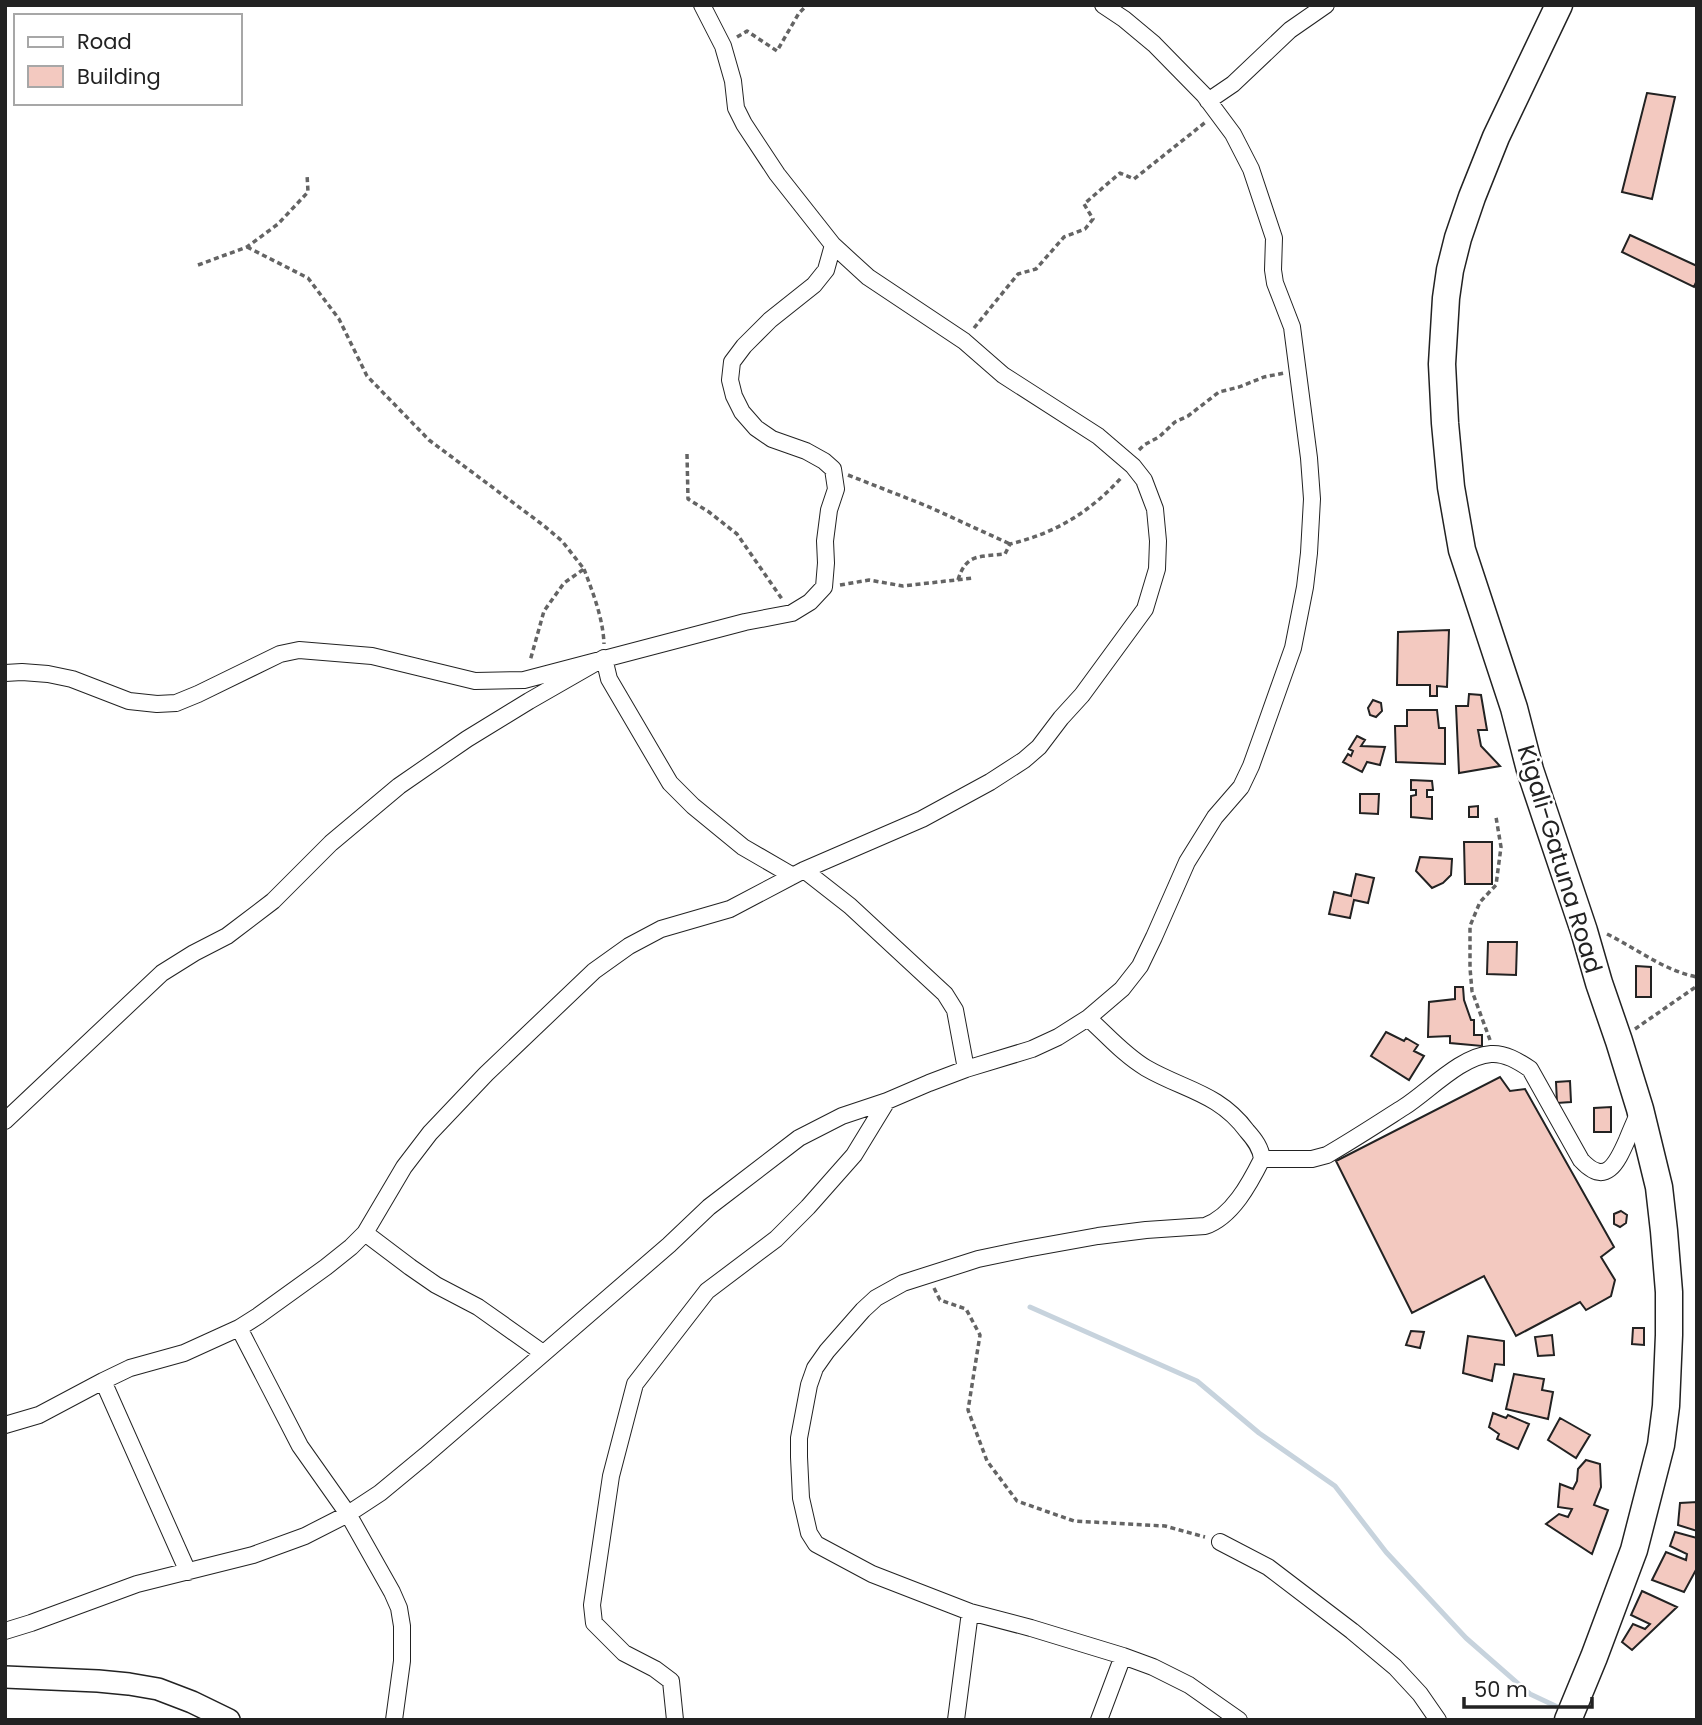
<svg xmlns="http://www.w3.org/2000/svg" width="1702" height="1725" viewBox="0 0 1702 1725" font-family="Poppins,sans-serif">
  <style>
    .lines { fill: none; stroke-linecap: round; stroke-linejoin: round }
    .stream { stroke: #c7d3dd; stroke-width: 5 }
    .building { fill: #f3c9c0; stroke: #222; stroke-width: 2 }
    .minor-casing { stroke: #222; stroke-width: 18 }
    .secondary-casing { stroke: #222; stroke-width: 24 }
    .trunk-casing { stroke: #222; stroke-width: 29 }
    .path { stroke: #646464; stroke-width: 3.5; stroke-dasharray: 5 3.5; stroke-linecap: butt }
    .minor { stroke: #fff; stroke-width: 16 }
    .secondary { stroke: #fff; stroke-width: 21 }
    .trunk { stroke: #fff; stroke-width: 26 }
    .labels { text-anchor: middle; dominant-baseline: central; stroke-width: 5; stroke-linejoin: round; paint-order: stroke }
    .street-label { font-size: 24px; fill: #222; stroke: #fff }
  </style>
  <rect width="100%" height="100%" fill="#fff"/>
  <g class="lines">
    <!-- stream -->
    <path class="stream" d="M 1030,1307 L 1197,1381 L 1259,1433 L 1335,1486 L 1386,1552 L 1466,1638 L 1530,1694 L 1564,1710"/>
  </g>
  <!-- building -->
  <path class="building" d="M 1647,93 L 1675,97 L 1652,199 L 1622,192 Z
    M 1630,235 L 1697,266 L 1697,280 L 1694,287 L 1622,252 Z
    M 1449,630 L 1447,687 L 1437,686 L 1437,696 L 1430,696 L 1430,685 L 1397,685 L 1398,632 Z
    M 1469,694 L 1481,695 L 1487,730 L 1478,730 L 1481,746 L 1500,766 L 1459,773 L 1456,706 L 1468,706 Z
    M 1373,700 L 1381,703 L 1382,711 L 1376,717 L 1370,715 L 1368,708 Z
    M 1407,710 L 1437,710 L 1439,728 L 1445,728 L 1445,764 L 1396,762 L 1395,726 L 1407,726 Z
    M 1357,736 L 1365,740 L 1361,746 L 1385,747 L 1380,765 L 1367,762 L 1362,772 L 1343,762 L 1348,754 L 1351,756 L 1353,751 L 1349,749 Z
    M 1411,780 L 1432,781 L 1433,790 L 1427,790 L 1427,797 L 1432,797 L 1432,819 L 1411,817 L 1411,796 L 1416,795 L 1416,790 L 1411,790 Z
    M 1360,794 L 1379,794 L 1378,814 L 1360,813 Z
    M 1478,806 L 1478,817 L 1469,817 L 1469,807 Z
    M 1464,842 L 1492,842 L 1492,884 L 1465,884 Z
    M 1420,857 L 1452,859 L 1451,875 L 1443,883 L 1432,888 L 1416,871 Z
    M 1356,874 L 1374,878 L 1368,903 L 1354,900 L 1350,918 L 1329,914 L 1334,892 L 1351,896 Z
    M 1488,942 L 1517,942 L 1516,975 L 1487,974 Z
    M 1636,966 L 1651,967 L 1651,997 L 1636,997 Z
    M 1455,987 L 1463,987 L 1464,1000 L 1471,1020 L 1474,1020 L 1474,1035 L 1482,1035 L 1482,1046 L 1450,1043 L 1450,1036 L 1428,1037 L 1429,1002 L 1455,999 Z
    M 1386,1032 L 1404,1041 L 1406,1038 L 1418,1045 L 1414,1051 L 1424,1056 L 1409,1080 L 1371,1056 Z
    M 1500,1077 L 1510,1091 L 1525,1089 L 1614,1247 L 1601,1257 L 1615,1280 L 1611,1296 L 1586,1310 L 1580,1302 L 1516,1336 L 1484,1276 L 1412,1313 L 1336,1161 Z
    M 1570,1081 L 1571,1102 L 1557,1103 L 1556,1082 Z
    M 1611,1107 L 1611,1132 L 1594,1132 L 1594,1108 Z
    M 1621,1211 L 1627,1215 L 1626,1223 L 1620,1227 L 1614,1224 L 1614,1214 Z
    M 1633,1328 L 1644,1328 L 1644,1345 L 1632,1344 Z
    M 1411,1331 L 1424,1332 L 1420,1348 L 1406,1345 Z
    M 1552,1335 L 1554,1355 L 1538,1356 L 1535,1337 Z
    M 1468,1336 L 1504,1341 L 1504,1365 L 1495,1364 L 1492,1381 L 1463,1373 Z
    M 1514,1374 L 1544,1379 L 1542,1390 L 1553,1392 L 1548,1419 L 1506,1409 Z
    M 1493,1413 L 1506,1418 L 1508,1415 L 1529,1424 L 1518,1449 L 1497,1439 L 1499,1434 L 1489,1427 Z
    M 1560,1418 L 1590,1435 L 1576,1458 L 1548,1440 Z
    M 1586,1460 L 1600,1464 L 1601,1487 L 1594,1505 L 1608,1510 L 1592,1554 L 1546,1524 L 1559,1514 L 1568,1517 L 1572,1509 L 1558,1507 L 1560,1484 L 1573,1489 L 1577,1481 L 1578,1469 Z
    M 1697,1502 L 1697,1531 L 1678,1525 L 1680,1503 Z
    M 1675,1532 L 1697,1538 L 1697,1568 L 1684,1592 L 1652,1580 L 1666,1552 L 1686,1560 L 1687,1554 L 1670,1546 Z
    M 1642,1591 L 1677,1607 L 1632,1650 L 1622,1642 L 1633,1624 L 1645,1629 L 1650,1624 L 1631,1615 Z"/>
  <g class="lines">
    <!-- minor casing -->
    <g class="minor-casing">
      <path id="minor" d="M 1208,101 L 1233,84 L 1290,30 L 1326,5
        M 5,673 L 22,672 L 48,674 L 72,679 L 129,701 L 157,704 L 176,703 L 198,694 L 280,654 L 299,650 L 372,656 L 475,681 L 524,680 L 745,622 L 792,613 L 810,602 L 824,587 L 826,563 L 825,541 L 829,510 L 836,489 L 833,469 L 824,461 L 806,451 L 772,439 L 756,428 L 742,412 L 734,396 L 730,380 L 732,362 L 744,346 L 770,320 L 814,285 L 826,270 L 833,245
        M 804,870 L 850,906 L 945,994 L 955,1010 L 966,1069
        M 1088,1018 C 1107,1035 1124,1055 1146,1068 C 1184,1090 1219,1093 1247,1131 C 1255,1140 1261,1148 1262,1159 C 1250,1183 1232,1217 1205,1226 L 1146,1230 L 1098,1236 L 1026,1249 L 978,1259 L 903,1283 L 876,1298 L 863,1310 L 827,1351 L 815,1368 L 809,1385 L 799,1438 L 799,1457 L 801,1498 L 809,1533 L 816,1544 L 872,1574 L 970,1612 L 1031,1628 L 1123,1656 L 1153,1667 L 1189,1685 L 1239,1720
        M 5,1121 L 162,973 L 194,953 L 227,936 L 273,901 L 331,843 L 399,786 L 467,739 L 529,701 L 604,658 L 609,679 L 670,783 L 693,806 L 743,847 L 793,876
        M 1262,1159 L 1312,1159 L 1327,1155 C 1353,1140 1379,1123 1404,1107 C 1429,1091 1461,1056 1491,1054 C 1505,1053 1518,1061 1530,1069 L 1581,1160 C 1606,1187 1617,1163 1627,1140 C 1631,1130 1636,1119 1640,1109
        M 365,1233 L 410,1267 L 436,1285 L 478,1307 L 543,1353
        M 239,1328 L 300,1446 L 348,1514 L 392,1592 L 399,1608 L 402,1626 L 402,1661 L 394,1720
        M 103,1381 L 188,1572
        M 5,1425 L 39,1415 L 103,1381 L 130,1368 L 184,1353 L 239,1328 L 258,1316 L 326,1267 L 351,1247 L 365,1233 L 404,1167 L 430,1133 L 486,1074 L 594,971 L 629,946 L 661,929 L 730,909 L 804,870 L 922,819 L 990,782 L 1024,760 L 1039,747 L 1061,718 L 1082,695 L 1145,609 L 1157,569 L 1158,541 L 1155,509 L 1144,480 L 1133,466 L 1098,436 L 1003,375 L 964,341 L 868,277 L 833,245 L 777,174 L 744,124 L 736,108 L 733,81 L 723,46 L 702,5
        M 1220,1542 L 1268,1567 L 1352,1631 L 1395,1667 L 1420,1694 L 1438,1720
        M 5,1631 L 31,1623 L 137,1584 L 253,1555 L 305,1536 L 348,1514 L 380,1493 L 426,1455 L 669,1245 L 709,1207 L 799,1138 L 842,1116 L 887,1101 L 929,1083 L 966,1069 L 1032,1049 L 1058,1037 L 1088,1018 L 1122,989 L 1140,966 L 1154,937 L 1187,862 L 1215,817 L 1241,787 L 1251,766 L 1265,727 L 1293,648 L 1305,587 L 1309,553 L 1312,499 L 1309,458 L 1292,327 L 1275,283 L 1273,270 L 1274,238 L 1251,169 L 1233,134 L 1204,95 L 1154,44 L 1124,19 L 1103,5
        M 675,1720 L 671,1681 L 655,1669 L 624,1653 L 594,1623 L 592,1605 L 611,1476 L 635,1384 L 707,1291 L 776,1239 L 808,1207 L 854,1155 L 887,1101
        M 956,1720 L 970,1612
        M 1099,1720 L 1123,1656"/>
    </g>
    <!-- secondary casing -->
    <g class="secondary-casing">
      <path id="secondary" d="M 5,1677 L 98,1681 L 129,1684 L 158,1689 L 192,1702 L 229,1720"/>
    </g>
    <!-- trunk casing -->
    <g class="trunk-casing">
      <path id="trunk" d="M 1559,5 L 1496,137 L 1472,197 L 1458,238 L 1450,270 L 1446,298 L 1442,364 L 1445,423 L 1451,487 L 1462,550 L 1514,708 L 1530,770 L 1584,931 L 1599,983 L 1619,1041 L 1640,1109 L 1659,1187 L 1664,1231 L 1669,1292 L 1669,1335 L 1666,1406 L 1661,1445 L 1634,1550 L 1594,1657 L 1568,1720"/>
    </g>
    <!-- path -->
    <path class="path" d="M 737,37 L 747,31 L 777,51 L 799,13 L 807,5
      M 247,247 L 308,278 L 339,319 L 367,376 L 429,440 L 543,525 L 562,541 L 584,569 L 564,583 L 544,611 L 530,661
      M 198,265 L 247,247 L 278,224 L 308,192 L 307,174
      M 974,328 L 1018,274 L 1036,269 L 1064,237 L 1085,229 L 1093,219 L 1084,204 L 1120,173 L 1134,179 L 1207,121
      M 1139,450 L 1144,445 L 1159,437 L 1175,422 L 1188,416 L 1219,392 L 1239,387 L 1264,377 L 1284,373
      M 687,454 L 688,499 L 709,512 L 737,534 L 782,599
      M 848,475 L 927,506 L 1010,544
      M 584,569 C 593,593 603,618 604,644
      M 958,580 C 966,553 980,557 1005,554 L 1010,544 C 1056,533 1090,512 1122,477
      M 840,585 L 869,580 L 903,586 L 973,578
      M 1607,934 C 1637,949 1665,971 1697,977
      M 1635,1029 L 1697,986
      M 1490,1040 L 1472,991 L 1470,968 L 1470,926 L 1480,902 L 1496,885 L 1501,847 L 1496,817
      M 934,1288 L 940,1300 L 966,1309 L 980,1335 L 968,1410 L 987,1461 L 1017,1501 L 1074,1521 L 1165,1526 L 1205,1537"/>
    <!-- minor -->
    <use href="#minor" class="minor"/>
    <!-- secondary -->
    <use href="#secondary" class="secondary"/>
    <!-- trunk -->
    <use href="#trunk" class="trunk"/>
  </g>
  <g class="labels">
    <!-- street labels -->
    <g class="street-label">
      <text transform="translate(1560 859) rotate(73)">Kigali-Gatuna Road</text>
    </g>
  </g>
  <!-- border -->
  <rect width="1702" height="1725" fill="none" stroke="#222222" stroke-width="14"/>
  <!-- legend -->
  <rect x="14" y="14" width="228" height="91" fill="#ffffff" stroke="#a7a7a7" stroke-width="2"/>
  <rect x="28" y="37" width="35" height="10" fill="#ffffff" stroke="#a7a7a7" stroke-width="2"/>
  <text x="77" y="49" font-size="21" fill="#222222">Road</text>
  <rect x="28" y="66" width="35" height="21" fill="#f3c9c0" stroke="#a7a7a7" stroke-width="2"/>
  <text x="77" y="84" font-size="21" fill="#222222">Building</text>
  <!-- scale -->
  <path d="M1464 1697v10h128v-10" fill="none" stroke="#222222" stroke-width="3.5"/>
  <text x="1474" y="1697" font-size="21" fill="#222222" stroke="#ffffff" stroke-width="5" paint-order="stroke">50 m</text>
</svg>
